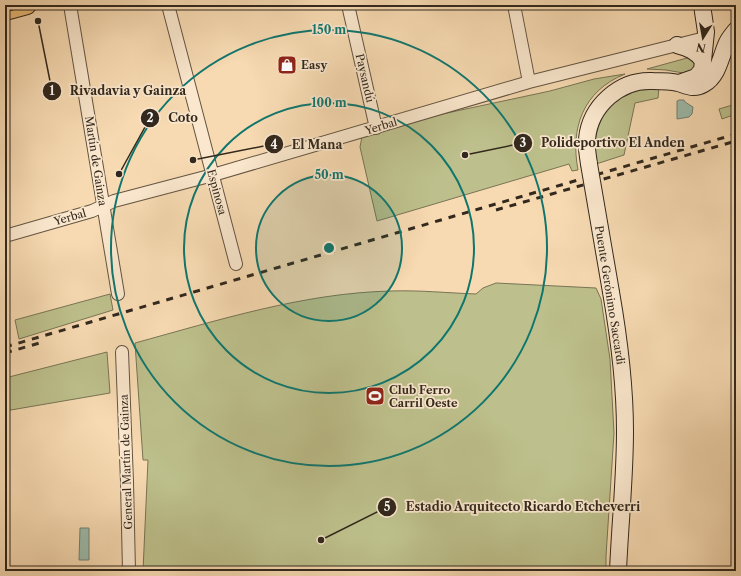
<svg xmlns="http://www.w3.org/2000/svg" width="741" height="576" viewBox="0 0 741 576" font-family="'Libre Caslon Text',serif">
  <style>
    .green { fill: #bdc08c; stroke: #787454 }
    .water { fill: #9dbbab; stroke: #728072 }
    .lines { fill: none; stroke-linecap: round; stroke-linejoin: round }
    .street-casing { stroke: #635442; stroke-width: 14 }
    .secondary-casing { stroke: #32281d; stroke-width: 18 }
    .primary-casing { stroke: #32281d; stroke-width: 20 }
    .street { stroke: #fae7cd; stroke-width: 12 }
    .secondary { stroke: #fae7cd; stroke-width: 16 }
    .primary { stroke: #ecbd79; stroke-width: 18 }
    .tram { stroke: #32281d; stroke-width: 1 }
    .rail { stroke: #32281d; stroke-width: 3; stroke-dasharray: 7 7; stroke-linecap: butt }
    .secondary-bridge-casing { stroke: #32281d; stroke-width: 18; stroke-linecap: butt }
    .secondary-bridge { stroke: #fae7cd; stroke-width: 16 }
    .ring { fill: none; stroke: #0f766e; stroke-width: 2 }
    .labels { text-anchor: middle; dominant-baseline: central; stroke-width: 3.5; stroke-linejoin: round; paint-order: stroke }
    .poi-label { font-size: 11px; font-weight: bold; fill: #32281d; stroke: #fae7cd; text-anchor: start }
    .street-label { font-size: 11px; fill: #32281d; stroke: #fae7cd }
    .centre { fill: #0f766e; stroke: #fae7cd; stroke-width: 2 }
    .ring-label { font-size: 12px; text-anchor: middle; font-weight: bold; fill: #0f766e; stroke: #fae7cd; stroke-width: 3.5; stroke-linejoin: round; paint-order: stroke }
    .leader { fill: none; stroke: #32281d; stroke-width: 1.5 }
    .callout-dot { fill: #32281d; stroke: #fae7cd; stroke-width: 1.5 }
    .mark-label { font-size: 12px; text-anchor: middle; font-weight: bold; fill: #fff }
    .callout-label { font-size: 12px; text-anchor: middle; font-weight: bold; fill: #32281d; stroke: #fae7cd; stroke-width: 3.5; stroke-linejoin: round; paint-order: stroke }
  </style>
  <rect width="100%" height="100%" fill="#f7dab2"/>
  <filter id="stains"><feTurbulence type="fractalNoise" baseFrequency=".005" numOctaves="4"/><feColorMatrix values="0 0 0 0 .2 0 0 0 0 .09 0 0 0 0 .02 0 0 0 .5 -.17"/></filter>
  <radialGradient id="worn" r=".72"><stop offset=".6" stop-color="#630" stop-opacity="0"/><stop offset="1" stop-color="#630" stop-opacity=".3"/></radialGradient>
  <!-- green -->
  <path class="green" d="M 687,58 L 690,58 L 696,65 L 689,74 L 666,70 L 647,69 Z
    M 625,74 C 583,91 570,128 578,170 L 572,171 L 569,164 L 377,221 L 360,147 L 363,131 L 550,91 L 594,79 Z
    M 659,87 L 658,98 L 635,103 L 624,155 L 596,164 C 591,136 601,106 628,93 C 637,88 649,88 659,87 Z
    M 736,104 L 736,114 L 722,119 L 719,109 Z
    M 496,283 L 596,288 L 601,299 L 610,359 L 614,433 L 606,556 L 606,571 L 143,571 L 148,460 L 143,460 L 135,343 C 219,320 304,293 391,291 C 419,290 448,293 476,294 L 483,288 Z
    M 110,294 L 113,310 L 19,339 L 15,320 Z
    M 107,352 L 110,393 L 5,411 L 5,378 Z"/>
  <!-- water -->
  <path class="water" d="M 679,100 L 684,100 L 685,102 L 693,107 L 692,114 L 689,117 L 677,119 L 677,101 Z
    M 80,528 L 89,528 L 89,560 L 79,560 Z"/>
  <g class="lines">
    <!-- street casing -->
    <g class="street-casing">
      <path id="street" d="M 70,5 L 118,294
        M 168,5 L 236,264
        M 348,5 L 376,128
        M 514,5 L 529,82
        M 5,236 L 92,211 L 114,201 L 213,175 L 529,82 L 705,38
        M 122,352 L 127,482 L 129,571"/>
    </g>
    <!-- secondary casing -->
    <g class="secondary-casing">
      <path id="secondary" d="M 677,45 C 688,48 696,51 703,61
        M 679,83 L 696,77 L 702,70 L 706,32 L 702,5
        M 589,164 C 588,156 586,147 587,139 C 590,106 620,79 653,81 C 661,81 670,81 678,83 C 688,86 694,90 704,84 C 718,76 720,59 726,45 C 728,39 732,35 736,30
        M 611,292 C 619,338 625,385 625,431 C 625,478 620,524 618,571"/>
    </g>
    <!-- primary casing -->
    <g class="primary-casing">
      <path id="primary" d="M 5,11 L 27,5"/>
    </g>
    <!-- street -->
    <use href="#street" class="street"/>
    <!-- secondary -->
    <use href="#secondary" class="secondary"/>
    <!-- primary -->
    <use href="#primary" class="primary"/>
    <!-- tram -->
    <path class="tram" d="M 5,12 L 31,5"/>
    <!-- rail -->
    <path class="rail" d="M 496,210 L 736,141
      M 5,347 L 736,134
      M 5,353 L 43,342"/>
    <!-- secondary-bridge casing -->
    <g class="secondary-bridge-casing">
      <path id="secondary-bridge" d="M 589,164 L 611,292"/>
    </g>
    <!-- secondary-bridge -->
    <use href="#secondary-bridge" class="secondary-bridge"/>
  </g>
  <!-- distance rings -->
  <circle cx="329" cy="248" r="73" fill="#0f766e" fill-opacity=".12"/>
  <g class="ring">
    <circle cx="329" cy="248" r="73"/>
    <circle cx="329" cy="248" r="145"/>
    <circle cx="329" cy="248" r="218"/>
  </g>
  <!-- icons -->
  <defs>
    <g id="shop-square" transform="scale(1)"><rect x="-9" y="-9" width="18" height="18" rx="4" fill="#8f2418" stroke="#fae7cd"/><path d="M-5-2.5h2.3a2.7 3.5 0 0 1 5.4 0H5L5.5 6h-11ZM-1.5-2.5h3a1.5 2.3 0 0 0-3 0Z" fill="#fff"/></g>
    <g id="stadium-square" transform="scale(1)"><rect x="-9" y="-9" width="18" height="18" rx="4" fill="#8f2418" stroke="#fae7cd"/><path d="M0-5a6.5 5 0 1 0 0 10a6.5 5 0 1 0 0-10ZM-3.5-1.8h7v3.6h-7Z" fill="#fff"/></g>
  </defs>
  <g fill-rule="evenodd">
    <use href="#shop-square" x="287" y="65"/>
    <use href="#stadium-square" x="375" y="396"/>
  </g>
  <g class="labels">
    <!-- poi labels -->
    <g class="poi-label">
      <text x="301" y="65">Easy</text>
      <text x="389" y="390">Club Ferro<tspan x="389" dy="13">Carril Oeste</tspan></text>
    </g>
    <!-- street labels -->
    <g class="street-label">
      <text transform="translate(365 78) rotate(77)">Paysandú</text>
      <text transform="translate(381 126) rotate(-17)">Yerbal</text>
      <text transform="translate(96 161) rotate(81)">Martín de Gainza</text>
      <text transform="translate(217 192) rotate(75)">Espinosa</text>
      <text transform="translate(70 217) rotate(-16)">Yerbal</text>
      <text transform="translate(610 295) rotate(81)">Puente Gerónimo Saccardi</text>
      <text transform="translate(126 462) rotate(-92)">General Martín de Gainza</text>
    </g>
  </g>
  <circle cx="329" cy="248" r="6" class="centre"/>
  <g class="ring-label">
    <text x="329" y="34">150 m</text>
    <text x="329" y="107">100 m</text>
    <text x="329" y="179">50 m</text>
  </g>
  <!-- callouts -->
  <path class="leader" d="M38 21L52 91M119 174L150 118M465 155L523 143M193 160L274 144M321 540L387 507"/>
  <g class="callout-dot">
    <circle cx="38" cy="21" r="4"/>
    <circle cx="119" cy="174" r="4"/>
    <circle cx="465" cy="155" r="4"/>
    <circle cx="193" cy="160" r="4"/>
    <circle cx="321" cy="540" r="4"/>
    <circle cx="52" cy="91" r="10"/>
    <circle cx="150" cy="118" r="10"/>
    <circle cx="523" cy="143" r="10"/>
    <circle cx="274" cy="144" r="10"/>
    <circle cx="387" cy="507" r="10"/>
  </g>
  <g class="mark-label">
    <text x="52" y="95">1</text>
    <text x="150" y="122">2</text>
    <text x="523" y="147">3</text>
    <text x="274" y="149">4</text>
    <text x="387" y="511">5</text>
  </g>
  <g class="callout-label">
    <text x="128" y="95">Rivadavia y Gainza</text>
    <text x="183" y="122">Coto</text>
    <text x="613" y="147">Polideportivo El Anden</text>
    <text x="317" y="149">El Mana</text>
    <text x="523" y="511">Estadio Arquitecto Ricardo Etcheverri</text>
  </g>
  <!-- margin -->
  <rect width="741" height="576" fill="none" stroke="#f7dab2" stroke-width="20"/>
  <rect x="6" y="6" width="729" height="564" fill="none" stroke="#32281d" stroke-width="2"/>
  <rect x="10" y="10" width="721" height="556" fill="none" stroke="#32281d"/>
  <!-- north arrow -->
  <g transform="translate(703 38) rotate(191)" stroke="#fae7cd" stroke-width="3" paint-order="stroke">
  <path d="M0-3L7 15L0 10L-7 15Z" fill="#32281d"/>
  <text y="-6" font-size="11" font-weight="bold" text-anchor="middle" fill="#32281d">N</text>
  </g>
  <rect width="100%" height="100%" filter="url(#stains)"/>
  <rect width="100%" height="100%" fill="url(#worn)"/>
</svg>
